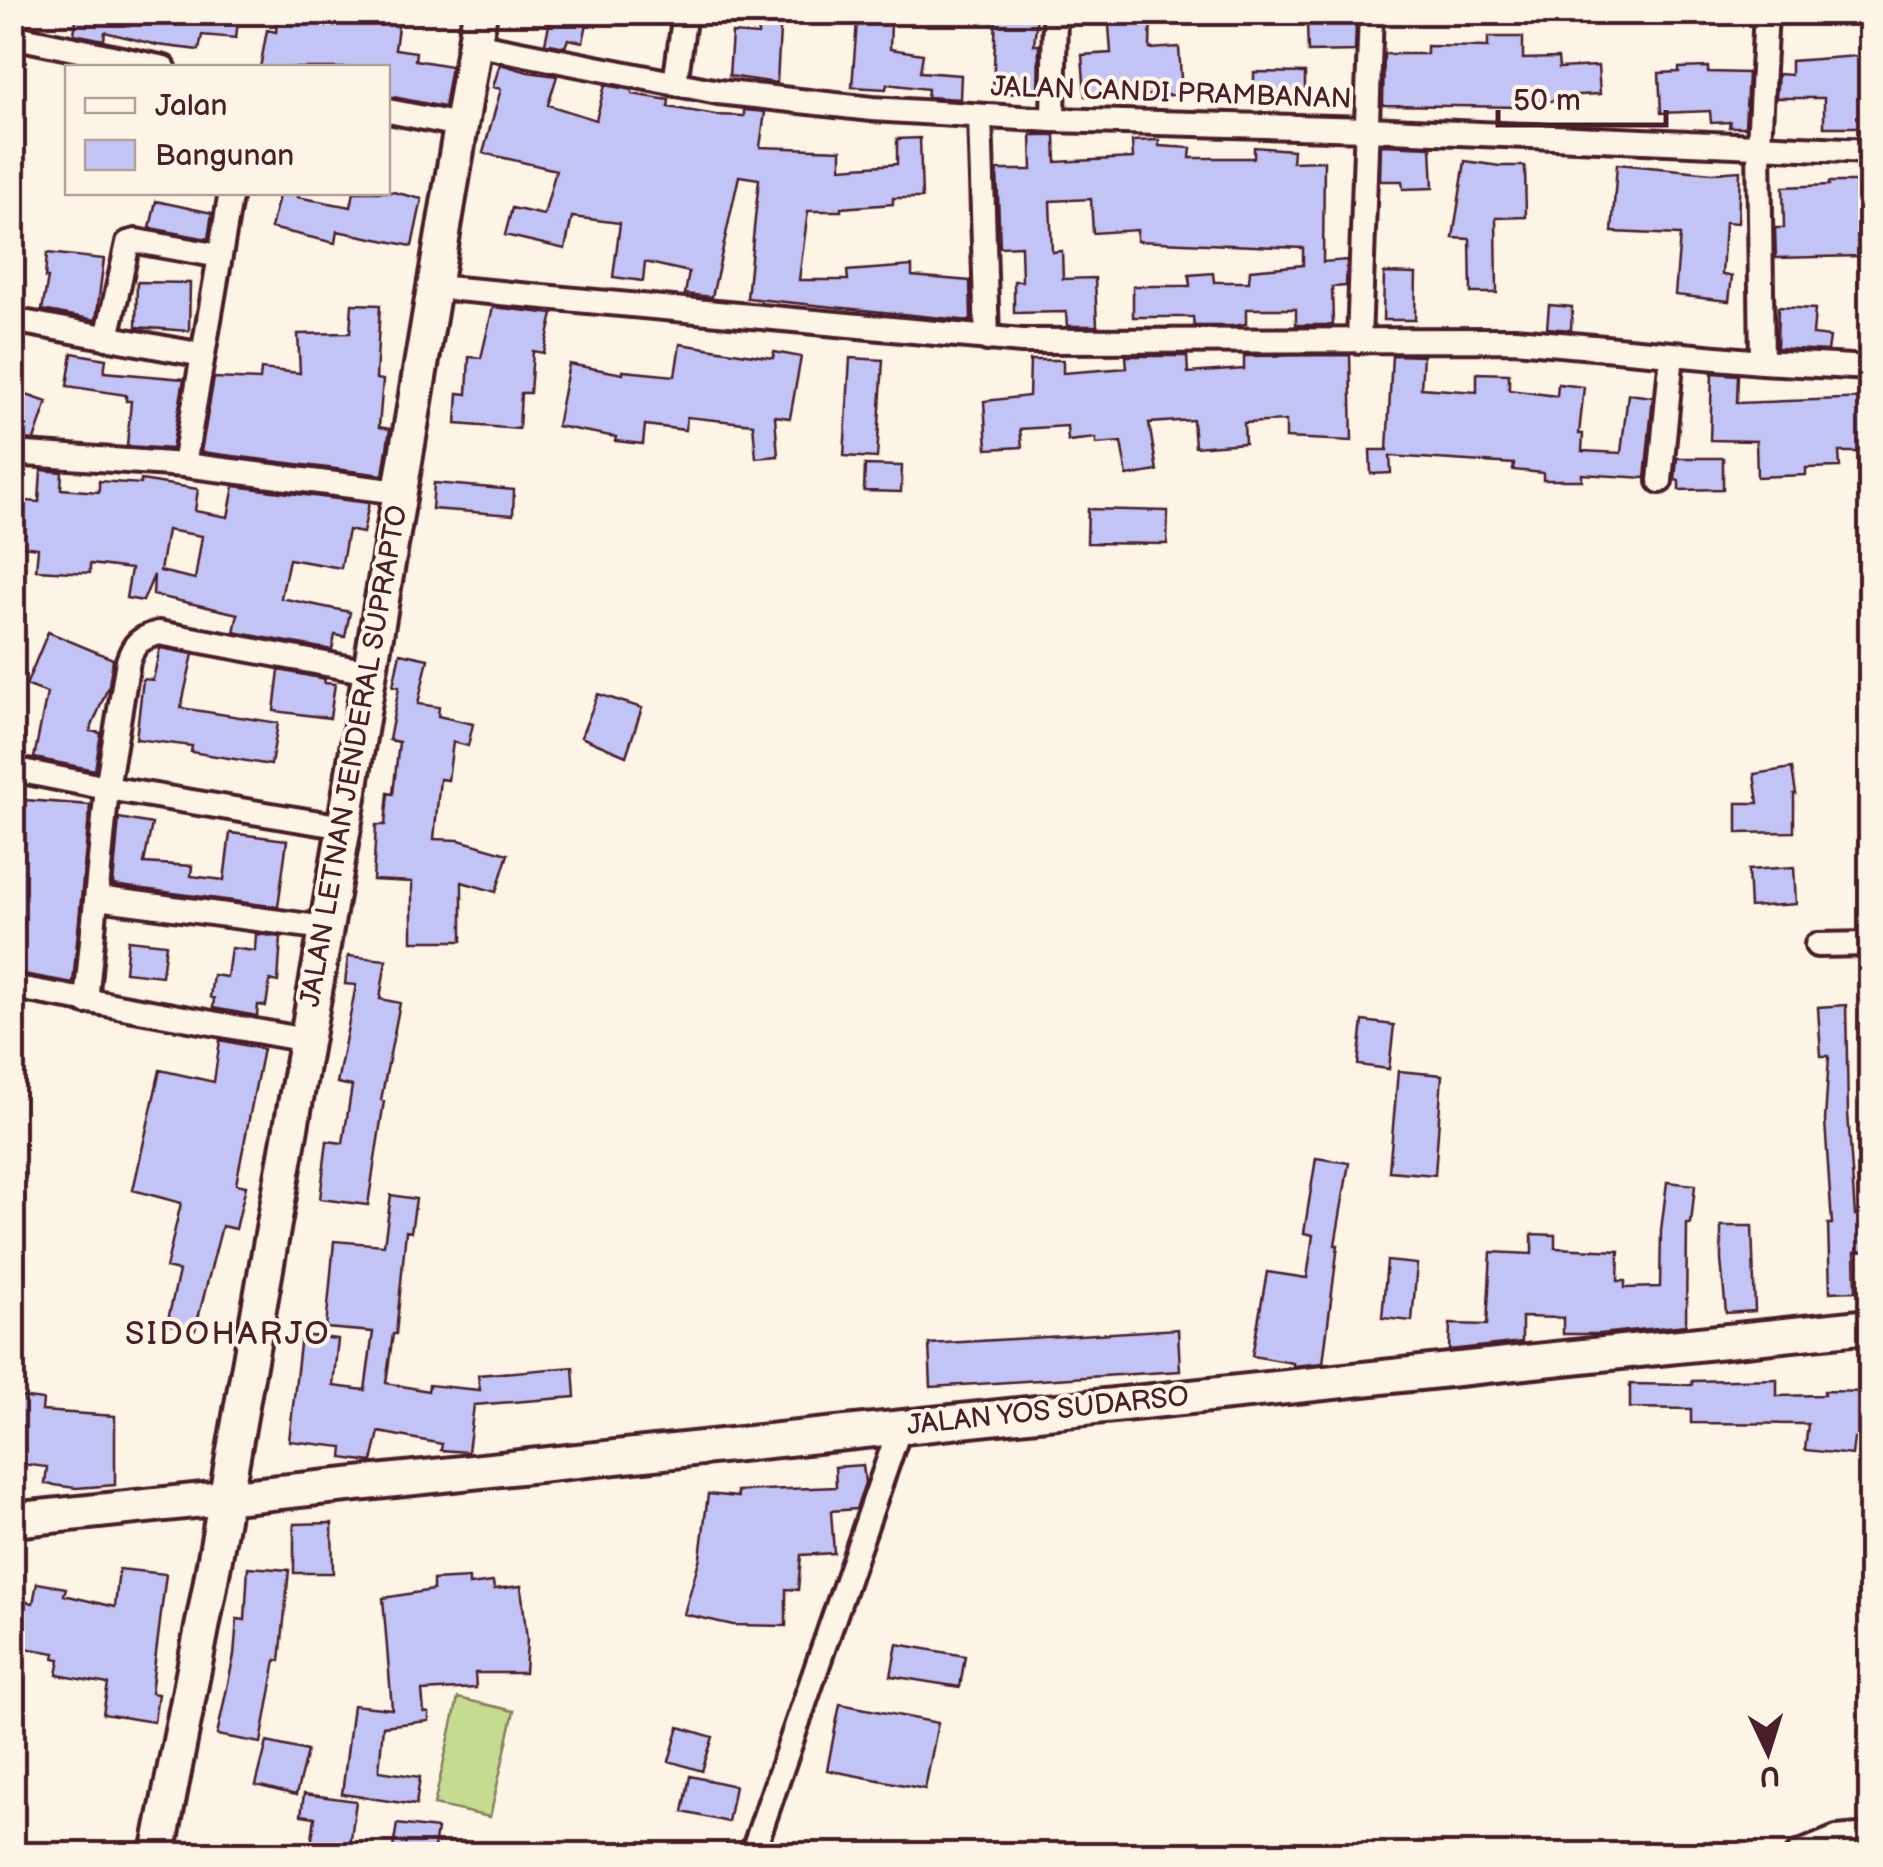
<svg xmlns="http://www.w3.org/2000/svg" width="1883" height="1867" viewBox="0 0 1883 1867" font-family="'Balsamiq Sans',sans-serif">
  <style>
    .green { fill: #c4db90; stroke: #877d5e; stroke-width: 2.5 }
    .building { fill: #c2c4f6; stroke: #4a1f2b; stroke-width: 2.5; fill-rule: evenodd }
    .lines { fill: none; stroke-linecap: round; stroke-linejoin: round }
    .street-casing { stroke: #4a1f2b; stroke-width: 30 }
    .secondary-casing { stroke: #4a1f2b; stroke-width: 40 }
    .street { stroke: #fcf5e5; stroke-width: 22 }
    .secondary { stroke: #fcf5e5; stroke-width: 32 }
    .labels { text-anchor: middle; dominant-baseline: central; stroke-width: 8; stroke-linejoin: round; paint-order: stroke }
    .street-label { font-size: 28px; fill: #4a1f2b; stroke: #fcf5e5 }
    .quarter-label { font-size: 32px; letter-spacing: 2.5px; fill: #4a1f2b; stroke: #fcf5e5 }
  </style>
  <rect width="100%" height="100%" fill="#fcf5e5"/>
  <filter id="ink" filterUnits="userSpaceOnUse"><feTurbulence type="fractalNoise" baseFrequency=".01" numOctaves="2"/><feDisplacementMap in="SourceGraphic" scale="20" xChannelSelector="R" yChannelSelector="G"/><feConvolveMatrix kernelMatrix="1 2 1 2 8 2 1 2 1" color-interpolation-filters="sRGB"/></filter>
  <g filter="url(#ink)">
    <!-- green -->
    <path class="green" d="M 458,1698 L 514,1711 L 490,1817 L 434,1805 Z"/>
    <!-- building -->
    <path class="building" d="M 77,12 L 239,12 L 236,38 L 202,35 L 199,50 L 157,45 L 105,32 L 104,40 L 74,34 Z
      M 278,12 L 400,12 L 395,49 L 416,52 L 415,60 L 451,66 L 444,107 L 388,96 L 388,68 L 260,68 L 267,30 L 276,32 Z
      M 552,12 L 588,19 L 583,42 L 568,39 L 565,47 L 545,43 Z
      M 760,12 L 781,12 L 777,83 L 729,76 L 732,33 L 758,35 Z
      M 1108,12 L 1151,12 L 1150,49 L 1179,47 L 1182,95 L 1085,96 L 1082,55 L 1111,53 Z
      M 996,13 L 1037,16 L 1034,45 L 1039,45 L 1038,94 L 993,93 Z
      M 857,21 L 891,23 L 890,49 L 923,54 L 920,72 L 961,75 L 960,99 L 927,97 L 928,89 L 887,84 L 886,89 L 852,87 Z
      M 1356,22 L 1355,51 L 1308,52 L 1307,24 Z
      M 1488,37 L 1523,37 L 1523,59 L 1558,58 L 1559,68 L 1598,66 L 1600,94 L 1559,96 L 1559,101 L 1523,101 L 1523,107 L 1383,105 L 1384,54 L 1427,54 L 1427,46 L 1488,47 Z
      M 1870,55 L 1870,127 L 1824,127 L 1824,98 L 1776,98 L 1778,74 L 1791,75 L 1791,61 Z
      M 500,64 L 528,72 L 557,76 L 548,105 L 596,120 L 605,85 L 632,90 L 632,94 L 669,100 L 668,107 L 716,115 L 744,116 L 744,110 L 765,112 L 760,147 L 841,150 L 841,168 L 897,164 L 897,139 L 920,138 L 922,198 L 893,198 L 893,204 L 841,208 L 841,211 L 808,211 L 799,280 L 848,280 L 847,271 L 912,266 L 912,276 L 970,281 L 971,321 L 747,298 L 759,179 L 739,176 L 712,297 L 685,294 L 689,272 L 645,262 L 643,281 L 613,277 L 620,223 L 572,217 L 565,249 L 505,235 L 512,208 L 544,215 L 556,170 L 483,153 L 501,89 L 493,87 Z
      M 1708,67 L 1708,72 L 1748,73 L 1745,127 L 1729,127 L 1730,122 L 1711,123 L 1710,111 L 1661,113 L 1659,73 L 1679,72 L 1679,68 Z
      M 1254,72 L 1305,73 L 1305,103 L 1254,103 Z
      M 1031,135 L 1055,135 L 1056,162 L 1133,158 L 1132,141 L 1159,140 L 1159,146 L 1191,148 L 1190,158 L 1254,158 L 1254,147 L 1293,150 L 1292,162 L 1324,161 L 1323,262 L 1347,260 L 1346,286 L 1332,287 L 1333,325 L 1296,325 L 1296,309 L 1246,309 L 1246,324 L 1233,326 L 1194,326 L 1193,317 L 1133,317 L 1133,286 L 1190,286 L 1189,275 L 1213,273 L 1214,282 L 1249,282 L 1250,270 L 1303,265 L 1303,248 L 1137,241 L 1137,230 L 1093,233 L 1091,199 L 1050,201 L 1052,252 L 1062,251 L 1063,279 L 1095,278 L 1097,326 L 1067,326 L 1066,312 L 1014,313 L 1014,281 L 1022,281 L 1021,246 L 1000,247 L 997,170 L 1032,170 Z
      M 1381,145 L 1431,147 L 1433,188 L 1403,189 L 1402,181 L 1380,181 Z
      M 1465,161 L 1500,166 L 1525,166 L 1526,217 L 1496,218 L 1497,293 L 1471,293 L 1470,239 L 1453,238 Z
      M 1617,164 L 1712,173 L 1740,171 L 1738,223 L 1725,222 L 1722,275 L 1732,276 L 1729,301 L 1675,295 L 1680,235 L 1612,232 Z
      M 1829,182 L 1860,182 L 1859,256 L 1776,258 L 1775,228 L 1784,228 L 1783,187 L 1829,185 Z
      M 280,192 L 298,192 L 297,197 L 351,207 L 354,192 L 393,192 L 422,199 L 412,246 L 337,231 L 335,243 L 271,228 Z
      M 156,201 L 212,213 L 208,239 L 150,228 Z
      M 47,253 L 104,259 L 96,320 L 42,310 L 48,278 L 45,278 Z
      M 1384,273 L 1416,274 L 1415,320 L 1383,320 Z
      M 137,282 L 190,283 L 189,331 L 136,327 Z
      M 352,304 L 380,305 L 376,379 L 383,380 L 379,427 L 390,429 L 383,475 L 201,452 L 214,378 L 260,380 L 261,369 L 300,373 L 298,334 L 350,333 Z
      M 1549,305 L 1572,307 L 1571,330 L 1547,328 Z
      M 493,307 L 553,314 L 544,353 L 533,351 L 530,393 L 521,393 L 519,429 L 456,424 L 458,393 L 467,394 L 469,357 L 481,358 Z
      M 1778,307 L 1815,309 L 1813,335 L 1830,337 L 1828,351 L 1777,348 Z
      M 680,344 L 773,358 L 774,352 L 801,357 L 790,418 L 775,416 L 778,456 L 756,458 L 753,424 L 687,417 L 685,430 L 645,425 L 643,444 L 615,441 L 616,437 L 557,426 L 569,364 L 623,374 L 623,371 L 675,376 Z
      M 72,353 L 106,359 L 104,372 L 184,379 L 172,449 L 127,446 L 131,401 L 126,401 L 126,395 L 67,386 Z
      M 1350,355 L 1352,441 L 1286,438 L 1286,421 L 1244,423 L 1245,443 L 1195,447 L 1193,420 L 1149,423 L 1157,471 L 1127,476 L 1121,442 L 1096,444 L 1096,438 L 1068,441 L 1067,426 L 1020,429 L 1022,447 L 987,449 L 984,401 L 1029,396 L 1030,360 L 1063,360 L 1063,373 L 1127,368 L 1126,356 L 1187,356 L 1188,373 L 1244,369 L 1244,356 Z
      M 1392,355 L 1423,356 L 1421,388 L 1477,392 L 1477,373 L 1509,374 L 1509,390 L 1557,396 L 1558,384 L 1584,387 L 1579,434 L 1583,434 L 1582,451 L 1621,453 L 1628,394 L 1653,397 L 1645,478 L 1582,474 L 1582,480 L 1543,480 L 1543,473 L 1513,470 L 1514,464 L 1390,456 L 1391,473 L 1371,474 L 1370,450 L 1387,450 Z
      M 850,358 L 883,360 L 877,458 L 844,456 Z
      M 1712,373 L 1738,375 L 1737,403 L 1870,398 L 1870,452 L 1839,452 L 1840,467 L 1806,468 L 1806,475 L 1757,477 L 1756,441 L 1710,440 Z
      M 21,393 L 47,402 L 34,440 L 12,438 L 12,417 Z
      M 1677,458 L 1723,458 L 1723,489 L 1679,490 L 1679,481 L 1675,480 Z
      M 865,465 L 902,466 L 901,492 L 864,491 Z
      M 41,470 L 62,472 L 61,489 L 99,492 L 99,481 L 141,484 L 141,480 L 198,489 L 195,511 L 228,517 L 234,486 L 369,503 L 363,533 L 348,530 L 341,568 L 289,559 L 281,598 L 350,612 L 345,637 L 335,635 L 332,650 L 234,632 L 238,614 L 153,595 L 154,575 L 143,601 L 126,598 L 131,569 L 90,564 L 90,573 L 36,570 L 38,548 L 12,545 L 12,500 L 39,502 ZM 167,530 L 202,536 L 195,579 L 160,571 Z
      M 434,483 L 514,490 L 513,515 L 432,509 Z
      M 1088,509 L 1168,511 L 1167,544 L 1087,543 Z
      M 48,632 L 113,659 L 109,685 L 90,731 L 101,733 L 95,770 L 34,758 L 47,693 L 26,685 Z
      M 160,648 L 193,654 L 181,708 L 278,723 L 271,765 L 191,752 L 192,746 L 136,739 L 143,679 L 153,680 Z
      M 400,653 L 428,659 L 418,704 L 439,707 L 438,716 L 473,724 L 468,746 L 453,742 L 448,780 L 440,779 L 434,839 L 459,840 L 508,854 L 496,892 L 462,882 L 462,941 L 412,941 L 412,882 L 373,880 L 376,825 L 385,825 L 388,793 L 393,794 L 399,742 L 389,740 L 399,687 L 393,686 Z
      M 279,670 L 325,679 L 324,683 L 335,684 L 330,718 L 274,711 Z
      M 598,694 L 642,708 L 626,756 L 581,737 Z
      M 1792,768 L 1796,794 L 1794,794 L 1794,832 L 1737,833 L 1737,803 L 1758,803 L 1754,774 Z
      M 12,799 L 90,805 L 73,983 L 12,972 Z
      M 119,818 L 152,824 L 144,863 L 192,866 L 191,876 L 224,880 L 230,833 L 287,840 L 278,907 L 113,885 Z
      M 1794,867 L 1796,904 L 1750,907 L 1748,870 Z
      M 256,934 L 281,937 L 278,982 L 270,980 L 266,1006 L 258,1005 L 257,1016 L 213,1008 L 214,998 L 210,997 L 213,975 L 227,977 L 231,948 L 255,951 Z
      M 128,940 L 166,944 L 162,976 L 125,972 Z
      M 348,956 L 386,960 L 380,999 L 400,1003 L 381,1100 L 384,1101 L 368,1205 L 320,1199 L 327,1141 L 343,1143 L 352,1086 L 337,1083 L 356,985 L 345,984 Z
      M 1846,1005 L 1848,1113 L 1855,1215 L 1870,1215 L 1870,1251 L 1855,1252 L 1856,1291 L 1830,1292 L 1828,1224 L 1832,1224 L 1825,1121 L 1829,1056 L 1821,1056 L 1818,1007 Z
      M 1363,1021 L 1394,1025 L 1389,1069 L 1358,1065 Z
      M 220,1040 L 263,1049 L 236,1184 L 246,1186 L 236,1229 L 222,1226 L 195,1330 L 167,1324 L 179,1271 L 166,1268 L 181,1203 L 133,1190 L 160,1070 L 214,1082 Z
      M 1398,1071 L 1442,1075 L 1435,1175 L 1389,1171 Z
      M 1316,1158 L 1349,1163 L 1335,1245 L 1338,1245 L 1323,1363 L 1293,1366 L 1293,1363 L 1252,1356 L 1267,1272 L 1307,1278 L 1313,1235 L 1304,1233 Z
      M 1667,1182 L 1695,1185 L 1691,1224 L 1687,1224 L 1686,1325 L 1600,1334 L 1563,1334 L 1563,1318 L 1522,1317 L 1522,1342 L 1449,1350 L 1450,1324 L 1487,1325 L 1491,1252 L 1532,1254 L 1532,1234 L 1555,1235 L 1555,1248 L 1619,1251 L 1618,1281 L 1625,1281 L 1625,1288 L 1660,1287 L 1661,1230 Z
      M 391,1195 L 416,1199 L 411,1232 L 406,1231 L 396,1334 L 393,1334 L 386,1383 L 428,1391 L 429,1385 L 480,1390 L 478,1375 L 573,1367 L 575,1397 L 474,1405 L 468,1452 L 441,1450 L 442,1444 L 379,1432 L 372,1462 L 342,1458 L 343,1447 L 289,1441 L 301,1335 L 338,1339 L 333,1386 L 365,1390 L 373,1332 L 326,1328 L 334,1241 L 384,1245 Z
      M 1721,1226 L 1752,1226 L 1755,1311 L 1726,1313 L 1721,1260 Z
      M 1387,1261 L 1417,1264 L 1412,1321 L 1382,1318 Z
      M 1178,1329 L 1180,1371 L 931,1387 L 929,1344 Z
      M 1777,1379 L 1777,1396 L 1824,1395 L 1824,1391 L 1870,1392 L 1870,1439 L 1854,1438 L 1852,1455 L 1805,1450 L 1808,1424 L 1691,1423 L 1691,1409 L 1630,1408 L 1630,1384 L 1692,1385 L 1692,1381 Z
      M 12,1396 L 43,1400 L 42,1411 L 115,1416 L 115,1485 L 76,1488 L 45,1484 L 47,1467 L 12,1463 Z
      M 863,1465 L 865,1483 L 856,1509 L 831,1511 L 834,1553 L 801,1555 L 798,1590 L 786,1589 L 786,1626 L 733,1625 L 684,1614 L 700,1557 L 708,1494 L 738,1497 L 737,1491 L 836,1487 L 835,1467 Z
      M 332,1523 L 333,1573 L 294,1573 L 294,1524 Z
      M 248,1567 L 289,1570 L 280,1661 L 276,1660 L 261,1743 L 217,1735 L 234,1655 L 237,1619 L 245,1620 Z
      M 119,1569 L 166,1574 L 151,1693 L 158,1694 L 154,1722 L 103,1714 L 108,1684 L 57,1675 L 60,1659 L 54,1658 L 55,1653 L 12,1646 L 12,1599 L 33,1603 L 37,1583 L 66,1588 L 64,1595 L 115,1607 Z
      M 469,1578 L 469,1585 L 493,1582 L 494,1589 L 521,1586 L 527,1640 L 525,1673 L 475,1673 L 476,1688 L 422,1691 L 424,1712 L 429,1713 L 429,1721 L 383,1726 L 379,1771 L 420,1777 L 416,1805 L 342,1794 L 353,1705 L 392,1709 L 383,1598 L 433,1590 L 433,1580 Z
      M 897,1644 L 965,1656 L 960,1687 L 891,1676 Z
      M 840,1704 L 938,1723 L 925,1789 L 827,1770 Z
      M 679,1727 L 713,1737 L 702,1771 L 669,1761 Z
      M 267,1742 L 307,1751 L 296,1795 L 256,1785 Z
      M 690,1776 L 735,1786 L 728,1822 L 683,1812 Z
      M 304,1794 L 356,1801 L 349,1854 L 310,1854 L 315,1817 L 301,1815 Z
      M 397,1824 L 437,1829 L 433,1854 L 392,1854 Z"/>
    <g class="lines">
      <!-- street casing -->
      <g class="street-casing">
        <path id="street" d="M 12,36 L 164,68
          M 474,44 L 718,92 L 872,109 L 1053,120 L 1368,129 L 1870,151
          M 675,84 L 685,12
          M 388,111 L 460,125
          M 980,116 L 987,339
          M 1053,120 L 1055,12
          M 435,287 L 1022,341 L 1515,340 L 1762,362 L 1870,368
          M 12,320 L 203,355
          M 107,338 L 128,243 L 136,241 L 220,256
          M 1359,341 L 1371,12
          M 1762,362 L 1759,145 L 1766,12
          M 12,453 L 184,465 L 399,492
          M 184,465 L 231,192
          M 1660,481 L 1672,354
          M 12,769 L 107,788 L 128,661 C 134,643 140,638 159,633 L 369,672
          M 97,898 L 325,928
          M 1817,945 L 1870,944
          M 12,987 L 306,1040
          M 86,1002 L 107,788 L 344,827
          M 752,1854 L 900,1427
          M 1798,1854 L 1837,1838 L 1870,1835"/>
      </g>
      <!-- secondary casing -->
      <g class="secondary-casing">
        <path id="secondary" d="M 12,1520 L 1870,1326
          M 158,1854 L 209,1592 L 344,827 L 480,12"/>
      </g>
      <!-- street -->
      <use href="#street" class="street"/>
      <!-- secondary -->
      <use href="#secondary" class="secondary"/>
    </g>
  </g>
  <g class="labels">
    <!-- street labels -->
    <g class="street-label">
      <text transform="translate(1171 93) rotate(2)">JALAN CANDI PRAMBANAN</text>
      <text transform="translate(354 756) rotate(-80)">JALAN LETNAN JENDERAL SUPRAPTO</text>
      <text transform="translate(1048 1411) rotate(-6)">JALAN YOS SUDARSO</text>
    </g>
    <!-- quarter labels -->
    <g class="quarter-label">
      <text x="228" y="1334">SIDOHARJO</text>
    </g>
  </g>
  <!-- margin -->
  <rect width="1883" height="1867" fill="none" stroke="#fcf5e5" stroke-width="50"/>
  <rect x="25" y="25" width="1833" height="1817" fill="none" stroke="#4a1f2b" stroke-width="4" filter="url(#ink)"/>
  <!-- legend -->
  <rect x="65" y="65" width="325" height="130" fill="#fcf5e5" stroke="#b59f9b" stroke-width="2.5"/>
  <rect x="85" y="98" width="50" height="15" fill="#fcf5e5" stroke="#b59f9b" stroke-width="2.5"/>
  <text x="155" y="115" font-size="30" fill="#4a1f2b">Jalan</text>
  <rect x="85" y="140" width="50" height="30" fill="#c2c4f6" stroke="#b59f9b" stroke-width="2.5"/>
  <text x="155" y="165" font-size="30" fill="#4a1f2b">Bangunan</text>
  <!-- north arrow -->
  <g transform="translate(1768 1752) rotate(176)" stroke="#fcf5e5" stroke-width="8" paint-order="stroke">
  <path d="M0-8L18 38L0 25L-18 38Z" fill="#4a1f2b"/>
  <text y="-15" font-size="28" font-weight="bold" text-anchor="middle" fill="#4a1f2b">U</text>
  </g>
  <!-- scale -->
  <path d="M1498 110v15h168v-15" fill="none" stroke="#4a1f2b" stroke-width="5"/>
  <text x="1513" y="110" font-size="30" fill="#4a1f2b" stroke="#fcf5e5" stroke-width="8" paint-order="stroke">50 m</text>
</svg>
